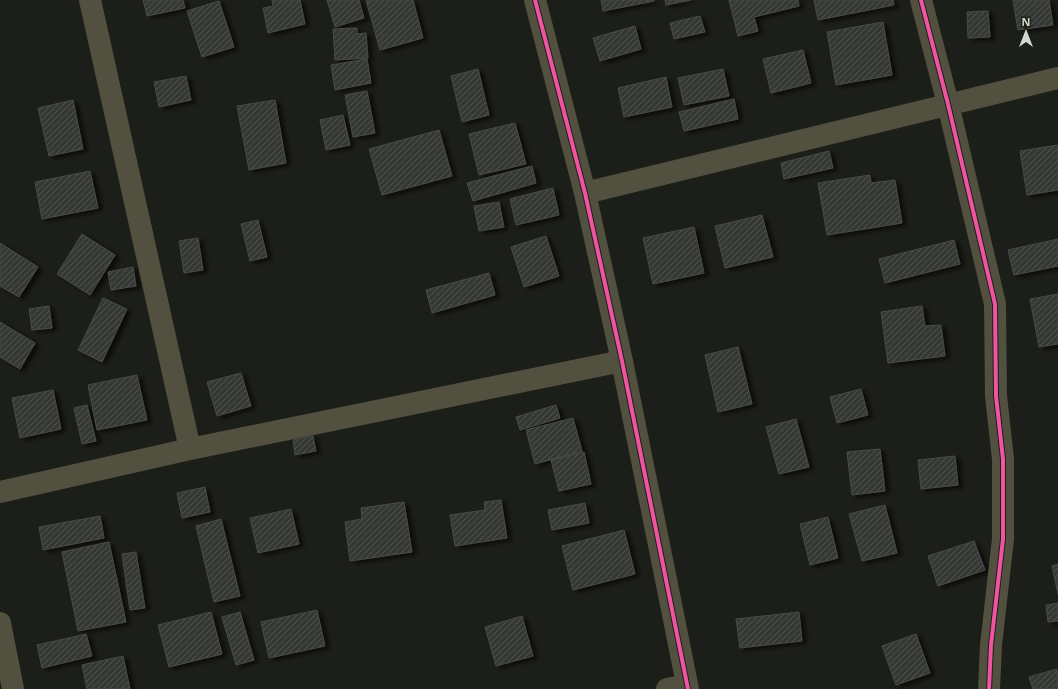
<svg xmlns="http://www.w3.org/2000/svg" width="1058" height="689" viewBox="0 0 1058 689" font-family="'Open Sans',sans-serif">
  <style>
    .building { fill: url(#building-hatch); stroke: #484b47; filter: url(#shadow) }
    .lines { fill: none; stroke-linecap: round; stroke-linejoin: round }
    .minor { stroke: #52503e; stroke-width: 22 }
    .cycleway-casing { stroke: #1c2116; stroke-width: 6 }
    .cycleway { stroke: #f153a3; stroke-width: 4 }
  </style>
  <defs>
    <pattern id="building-hatch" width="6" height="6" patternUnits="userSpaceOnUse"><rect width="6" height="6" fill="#353834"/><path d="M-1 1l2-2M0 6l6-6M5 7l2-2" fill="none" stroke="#515450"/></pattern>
    <filter id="shadow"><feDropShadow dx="4.5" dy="2.5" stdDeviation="2" flood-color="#0009"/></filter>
  </defs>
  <rect width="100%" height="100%" fill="#1c1e19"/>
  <!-- building -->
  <path class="building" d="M 143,0 L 183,0 L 185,8 L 147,16 Z
    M 272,0 L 300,0 L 305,24 L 268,33 L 263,8 L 273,6 Z
    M 327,0 L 359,0 L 364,18 L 335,27 Z
    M 366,0 L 413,0 L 423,38 L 380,50 Z
    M 601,0 L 654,0 L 654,1 L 603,11 Z
    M 665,0 L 691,0 L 666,5 Z
    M 729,0 L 798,0 L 799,6 L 754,17 L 758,31 L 738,36 Z
    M 814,0 L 893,0 L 894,5 L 818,20 Z
    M 1013,0 L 1049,0 L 1053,25 L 1018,30 Z
    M 219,1 L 234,47 L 202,57 L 187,11 Z
    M 988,11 L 990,37 L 968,38 L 967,12 Z
    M 700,16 L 705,32 L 674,39 L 670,23 Z
    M 883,22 L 892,75 L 836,85 L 827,32 Z
    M 635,26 L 641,49 L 600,61 L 593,38 Z
    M 357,28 L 357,34 L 366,33 L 368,58 L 335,60 L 333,29 Z
    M 803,50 L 811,83 L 771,93 L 763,59 Z
    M 367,59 L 371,83 L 335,90 L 331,65 Z
    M 478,69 L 489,115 L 462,122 L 451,76 Z
    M 723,69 L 729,96 L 684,105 L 678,78 Z
    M 186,76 L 191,100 L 159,107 L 154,82 Z
    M 666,77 L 672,107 L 624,117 L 618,88 Z
    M 367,91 L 375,133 L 353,137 L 345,95 Z
    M 734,99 L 738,119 L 684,131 L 679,112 Z
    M 73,100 L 83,149 L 49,156 L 38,108 Z
    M 275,100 L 286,163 L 249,170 L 237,106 Z
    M 343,115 L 350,145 L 326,150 L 320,120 Z
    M 515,123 L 526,164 L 479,175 L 469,134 Z
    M 439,130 L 452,176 L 382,195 L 369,149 Z
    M 1058,145 L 1058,190 L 1027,195 L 1020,151 Z
    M 829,151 L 833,168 L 784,179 L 781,163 Z
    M 532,166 L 536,183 L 473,201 L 467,183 Z
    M 90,171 L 98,208 L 42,219 L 35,182 Z
    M 870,175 L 871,183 L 895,180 L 902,223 L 827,235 L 818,183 Z
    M 553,188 L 559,215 L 516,225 L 510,199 Z
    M 499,202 L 504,227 L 479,231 L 474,206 Z
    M 762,215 L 773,257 L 725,268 L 715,226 Z
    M 258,220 L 267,257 L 250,261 L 241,224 Z
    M 694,227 L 704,273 L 653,284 L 643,238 Z
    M 82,234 L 115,255 L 90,295 L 57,274 Z
    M 546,236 L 559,276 L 524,287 L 511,247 Z
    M 198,238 L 203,270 L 184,273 L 179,241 Z
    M 1058,239 L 1058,266 L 1014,275 L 1008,250 Z
    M 954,240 L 960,264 L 885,283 L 879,259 Z
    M 0,243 L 38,267 L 19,297 L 0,286 Z
    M 133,267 L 136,286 L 111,290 L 108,272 Z
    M 489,273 L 495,295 L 432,313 L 426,290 Z
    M 1058,294 L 1058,344 L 1039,347 L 1030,299 Z
    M 103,298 L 127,309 L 102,362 L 78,350 Z
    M 49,306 L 52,328 L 32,330 L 29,309 Z
    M 922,306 L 925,326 L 941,325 L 945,356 L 888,363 L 881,312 Z
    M 0,322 L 35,343 L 20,369 L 0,357 Z
    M 738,347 L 752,404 L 718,412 L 705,355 Z
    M 241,373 L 251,406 L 217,416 L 207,382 Z
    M 137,375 L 147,420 L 97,430 L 88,385 Z
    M 861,389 L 868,415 L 837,423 L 830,397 Z
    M 53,390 L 61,429 L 20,438 L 12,398 Z
    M 87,405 L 96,441 L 82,444 L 74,408 Z
    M 556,405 L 560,418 L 520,430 L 516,417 Z
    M 573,418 L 582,451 L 535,464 L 526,430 Z
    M 796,419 L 809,467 L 779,474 L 766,427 Z
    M 313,436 L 316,451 L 295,455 L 293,440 Z
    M 880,449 L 885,491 L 852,495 L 847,452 Z
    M 584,452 L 591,484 L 559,491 L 551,460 Z
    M 955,456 L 958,485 L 921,489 L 918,460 Z
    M 205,487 L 210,512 L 182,518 L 177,493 Z
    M 501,500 L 507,538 L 455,546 L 450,515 L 485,510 L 484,502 Z
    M 404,502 L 412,552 L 350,561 L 345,522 L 362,519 L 361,508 Z
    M 585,503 L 589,523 L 552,530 L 548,510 Z
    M 885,505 L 897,553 L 862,561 L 849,514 Z
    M 291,509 L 299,544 L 258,553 L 250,518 Z
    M 100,516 L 104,538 L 43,550 L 39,527 Z
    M 828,517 L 838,558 L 810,565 L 800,524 Z
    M 221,519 L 240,596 L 214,602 L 196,526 Z
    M 624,530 L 635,574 L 573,590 L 562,546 Z
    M 974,541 L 985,570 L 938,586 L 928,556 Z
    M 109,542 L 126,622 L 78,631 L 62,552 Z
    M 136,552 L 145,608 L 130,610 L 122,554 Z
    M 1058,564 L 1058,594 L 1052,566 Z
    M 1058,603 L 1058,621 L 1048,622 L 1046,605 Z
    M 317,610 L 325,646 L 269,658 L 261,622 Z
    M 211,612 L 222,654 L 169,667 L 158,625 Z
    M 240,612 L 254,660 L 236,665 L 222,617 Z
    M 799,612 L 802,641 L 740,648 L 736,619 Z
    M 522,616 L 533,656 L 496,666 L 485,627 Z
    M 86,634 L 92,656 L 42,668 L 37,645 Z
    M 916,634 L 930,673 L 896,685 L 882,646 Z
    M 123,656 L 130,689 L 87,689 L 82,665 Z
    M 1057,669 L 1058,689 L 1033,689 L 1029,677 Z"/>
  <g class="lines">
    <!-- minor -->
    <path class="minor" d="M 90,0 L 190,449
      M 535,0 L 585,193 L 622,361 L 688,689
      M 921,0 L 948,104 L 995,304 L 996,396 L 1003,459 L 1003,539 L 991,645 L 989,689
      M 585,193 L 1058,78
      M 0,492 L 190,449 L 622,361
      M 0,623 L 13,689
      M 667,689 L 687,685"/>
    <!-- cycleway casing -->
    <g class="cycleway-casing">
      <path id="cycleway" d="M 535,0 L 585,193 L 622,361 L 688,689
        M 921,0 L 948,104 L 995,304 L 996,396 L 1003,459 L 1003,539 L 991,645 L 989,689"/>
    </g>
    <!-- cycleway -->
    <use href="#cycleway" class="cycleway"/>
  </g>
  <!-- north arrow -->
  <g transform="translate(1026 32)" stroke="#1c2116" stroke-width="3" paint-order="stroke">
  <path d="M0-3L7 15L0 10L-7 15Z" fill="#d3d7cf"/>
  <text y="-6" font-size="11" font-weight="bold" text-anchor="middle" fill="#d3d7cf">N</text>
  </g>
</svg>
